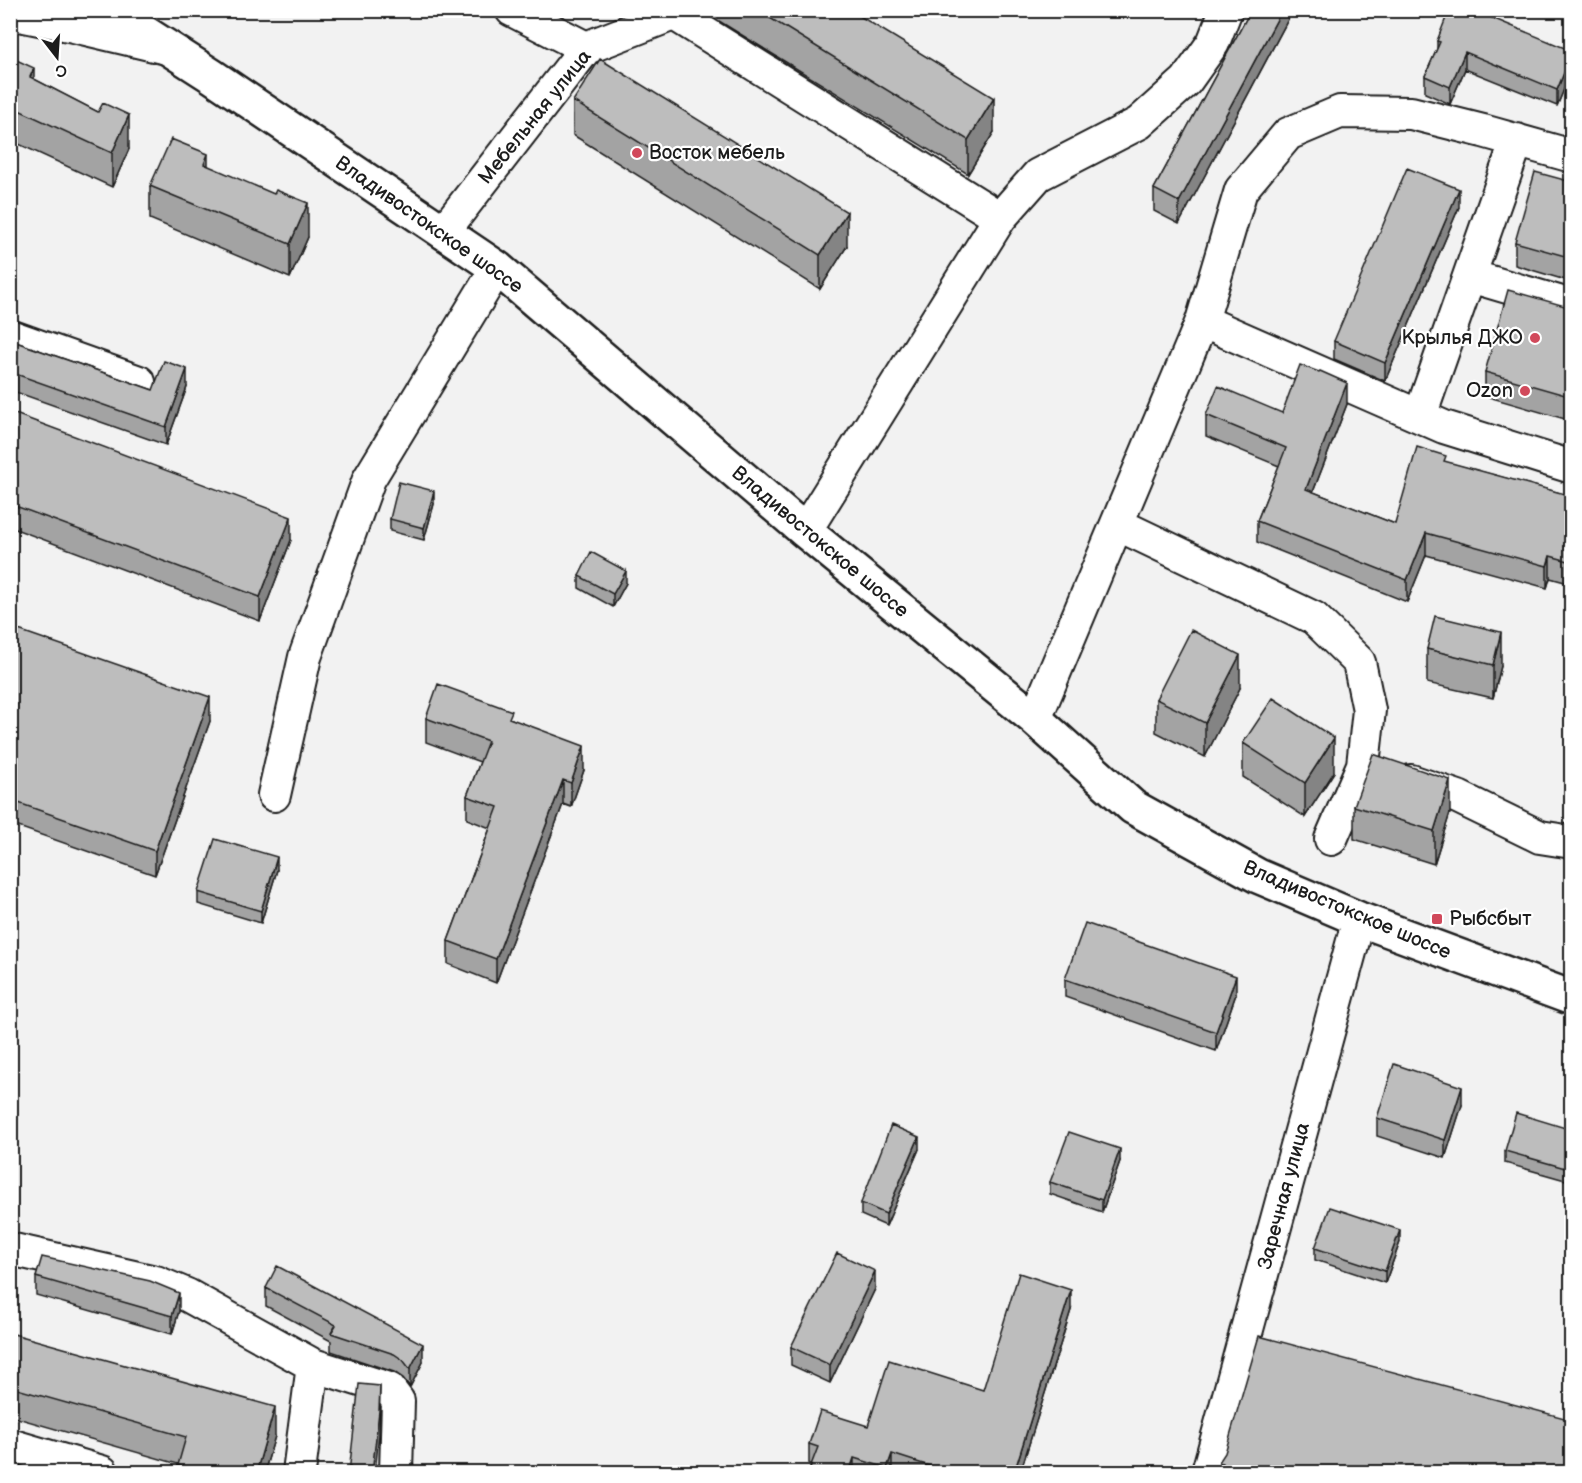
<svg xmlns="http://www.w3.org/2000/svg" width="1582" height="1483" viewBox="0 0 1582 1483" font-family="'Balsamiq Sans',sans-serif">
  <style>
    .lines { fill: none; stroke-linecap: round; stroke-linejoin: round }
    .minor-casing { stroke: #1c1c1c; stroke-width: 36 }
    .highway-casing { stroke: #1c1c1c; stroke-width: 38 }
    .minor { stroke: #fff; stroke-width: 32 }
    .highway { stroke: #fff; stroke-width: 33 }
    .wall { fill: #a3a3a3; stroke: #1c1c1c; stroke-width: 1.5 }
    .shaded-wall { fill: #848484; stroke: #1c1c1c; stroke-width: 1.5 }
    .building { fill: #bdbdbd; stroke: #1c1c1c; stroke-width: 1.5 }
    .poi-dot { fill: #d1495b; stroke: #fff; stroke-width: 2 }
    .labels { text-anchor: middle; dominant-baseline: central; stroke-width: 4.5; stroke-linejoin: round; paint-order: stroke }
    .street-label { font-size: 20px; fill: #1c1c1c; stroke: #fff }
    .poi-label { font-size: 20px; fill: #1c1c1c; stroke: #fff; text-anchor: start }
  </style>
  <rect width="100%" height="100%" fill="#f2f2f2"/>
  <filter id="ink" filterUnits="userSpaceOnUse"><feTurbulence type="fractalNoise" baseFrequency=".0167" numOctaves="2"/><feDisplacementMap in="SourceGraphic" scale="12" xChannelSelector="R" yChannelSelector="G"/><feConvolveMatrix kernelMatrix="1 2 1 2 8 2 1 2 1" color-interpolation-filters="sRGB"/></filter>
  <g filter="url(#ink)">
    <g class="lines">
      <!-- minor casing -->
      <g class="minor-casing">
        <path id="minor" d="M 512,10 L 586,48
          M 668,10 L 1000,218
          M 10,13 L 69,25 L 162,47
          M 443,232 L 586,48 L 673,14 L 675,10
          M 1470,276 L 1572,306
          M 1202,321 L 1444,427 L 1572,467
          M 10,336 L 139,382
          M 1420,416 L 1517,140
          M 1117,524 L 1314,618 L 1359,662 L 1369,710 L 1363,765 L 1331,839
          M 805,531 L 1000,218 L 1038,175 L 1139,123 L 1186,81 L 1213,43 L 1226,10
          M 1035,719 L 1202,321 L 1241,190 L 1288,134 L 1340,112 L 1411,113 L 1483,131 L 1572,156
          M 1411,781 L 1458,797 L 1540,837 L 1572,842
          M 274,795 L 305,657 L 369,479 L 497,268
          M 10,1249 L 156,1282 L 187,1295 L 313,1365 L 299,1472
          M 313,1365 L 389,1389 L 398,1401 L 396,1472
          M 10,1445 L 102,1472
          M 1208,1472 L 1359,919"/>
      </g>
      <!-- highway casing -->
      <g class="highway-casing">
        <path id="highway" d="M 109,10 L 212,76 L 497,268 L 805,531 L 1035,719 L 1133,807 L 1258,876 L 1359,919 L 1572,998"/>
      </g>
      <!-- minor -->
      <use href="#minor" class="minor"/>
      <!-- highway -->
      <use href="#highway" class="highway"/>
    </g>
    <!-- wall -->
    <path class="wall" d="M 706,10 L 850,10 L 994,132 L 968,174 L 706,13 Z
      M 1251,10 L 1293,10 L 1179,224 L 1154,211 L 1154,189 Z
      M 1437,41 L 1572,51 L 1572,70 L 1557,106 L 1465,69 L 1450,104 L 1425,93 L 1425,76 L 1437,49 Z
      M 10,57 L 34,79 L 98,112 L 129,149 L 112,187 L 10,140 Z
      M 573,101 L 847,246 L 820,289 L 573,135 Z
      M 208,166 L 308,237 L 290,278 L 150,219 L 150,186 Z
      M 1572,182 L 1572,282 L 1515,265 L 1515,242 Z
      M 1459,207 L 1385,381 L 1334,359 L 1334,341 Z
      M 1572,308 L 1572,421 L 1485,396 L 1485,372 Z
      M 10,340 L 153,390 L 187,387 L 166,445 L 10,390 Z
      M 1347,404 L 1313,492 L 1395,524 L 1446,462 L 1572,496 L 1572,584 L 1550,578 L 1547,588 L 1426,555 L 1407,602 L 1257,542 L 1257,521 L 1279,466 L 1206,436 L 1206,415 L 1282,413 Z
      M 10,412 L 291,540 L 260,621 L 10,527 Z
      M 434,504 L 424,540 L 390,531 L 390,519 Z
      M 579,576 L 626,583 L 613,607 L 579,588 Z
      M 10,627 L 210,721 L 155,875 L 10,824 Z
      M 1427,649 L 1501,666 L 1493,698 L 1427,683 Z
      M 1240,688 L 1205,757 L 1156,732 L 1156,699 Z
      M 426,718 L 512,719 L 584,770 L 571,807 L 563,804 L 496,983 L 448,964 L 448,941 L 490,828 L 467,819 L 467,796 L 480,762 L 426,742 Z
      M 1243,743 L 1334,772 L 1305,817 L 1243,777 Z
      M 1354,806 L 1450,813 L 1434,864 L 1354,839 Z
      M 277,870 L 261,923 L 198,904 L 198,892 Z
      M 1065,979 L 1236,994 L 1216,1051 L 1065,997 Z
      M 1462,1105 L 1445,1158 L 1377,1136 L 1377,1118 Z
      M 1572,1130 L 1572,1182 L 1505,1163 L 1505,1151 Z
      M 919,1149 L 886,1226 L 861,1215 L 861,1203 Z
      M 1120,1161 L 1102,1212 L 1050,1194 L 1050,1182 Z
      M 1400,1242 L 1385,1283 L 1315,1260 L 1315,1248 Z
      M 36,1277 L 179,1311 L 172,1334 L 36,1295 Z
      M 266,1288 L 423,1362 L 410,1387 L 403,1378 L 394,1372 L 331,1351 L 331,1341 L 266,1306 Z
      M 875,1289 L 830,1383 L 791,1365 L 791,1347 Z
      M 1071,1310 L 1020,1473 L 808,1473 L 811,1464 L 809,1464 L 809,1444 L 983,1390 Z
      M 10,1333 L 275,1436 L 264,1473 L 178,1473 L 178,1464 L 10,1416 Z
      M 1219,1462 L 1572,1473 L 1219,1473 Z"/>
    <!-- shaded-wall -->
    <path class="shaded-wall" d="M 1282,10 L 1293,10 L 1179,224 L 1179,202 Z
      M 1465,52 L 1465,69 L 1450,104 L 1450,87 Z
      M 1572,53 L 1572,70 L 1557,106 L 1557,90 Z
      M 34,68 L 34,102 L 30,77 Z
      M 994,98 L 994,132 L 968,174 L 968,140 Z
      M 129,115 L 129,149 L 112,187 L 112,153 Z
      M 208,154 L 208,188 L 204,164 Z
      M 1459,189 L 1459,207 L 1385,381 L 1385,363 Z
      M 308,203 L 308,237 L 290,278 L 290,244 Z
      M 847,212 L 847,246 L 820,289 L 820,255 Z
      M 187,369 L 187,387 L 166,445 L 166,427 Z
      M 1347,383 L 1347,404 L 1306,510 L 1306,489 Z
      M 434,491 L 434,504 L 424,540 L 424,528 Z
      M 291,517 L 291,540 L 260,621 L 260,597 Z
      M 1426,533 L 1426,555 L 1407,602 L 1407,580 Z
      M 1550,556 L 1550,578 L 1547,588 L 1547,566 Z
      M 626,571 L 626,583 L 613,607 L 613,594 Z
      M 1501,632 L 1501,666 L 1493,698 L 1493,665 Z
      M 1240,655 L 1240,688 L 1205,757 L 1205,723 Z
      M 210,697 L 210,721 L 155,875 L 155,851 Z
      M 1334,738 L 1334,772 L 1305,817 L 1305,783 Z
      M 584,746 L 584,770 L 571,807 L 571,783 Z
      M 563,780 L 563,804 L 496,983 L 496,959 Z
      M 1450,780 L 1450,813 L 1434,864 L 1434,831 Z
      M 277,857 L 277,870 L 261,923 L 261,911 Z
      M 1236,976 L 1236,994 L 1216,1051 L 1216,1032 Z
      M 1462,1087 L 1462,1105 L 1445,1158 L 1445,1140 Z
      M 919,1137 L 919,1149 L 886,1226 L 886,1214 Z
      M 1120,1149 L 1120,1161 L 1102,1212 L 1102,1200 Z
      M 1400,1230 L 1400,1242 L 1385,1283 L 1385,1271 Z
      M 875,1271 L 875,1289 L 830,1383 L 830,1365 Z
      M 1071,1290 L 1071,1310 L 1020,1473 L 1014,1473 Z
      M 179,1293 L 179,1311 L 172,1334 L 172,1316 Z
      M 423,1344 L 423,1362 L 410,1387 L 410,1369 Z
      M 380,1386 L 379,1434 L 375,1473 L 372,1473 Z
      M 275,1407 L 275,1436 L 264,1473 L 256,1473 Z
      M 892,1454 L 892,1473 L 887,1473 L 887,1468 Z
      M 854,1458 L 854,1473 L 849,1473 Z"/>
    <!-- building -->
    <path class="building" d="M 757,10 L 850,10 L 994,98 L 968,140 Z
      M 1251,10 L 1282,10 L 1179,202 L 1154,189 Z
      M 1449,10 L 1473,10 L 1572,51 L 1572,53 L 1557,90 L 1465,52 L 1450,87 L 1425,76 L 1440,42 L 1437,41 Z
      M 10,57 L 34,68 L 30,77 L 98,112 L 103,103 L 129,115 L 112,153 L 10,106 Z
      M 600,59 L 847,212 L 820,255 L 573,101 Z
      M 171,139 L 208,154 L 204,164 L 274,194 L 276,190 L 308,203 L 290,244 L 150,186 Z
      M 1407,168 L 1459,189 L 1385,363 L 1334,341 Z
      M 1535,172 L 1572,182 L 1572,258 L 1515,242 Z
      M 1508,290 L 1572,308 L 1572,397 L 1485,372 Z
      M 10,340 L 153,390 L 164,361 L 187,369 L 166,427 L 10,372 Z
      M 1300,365 L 1319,372 L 1320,371 L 1347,383 L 1306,489 L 1395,524 L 1417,447 L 1446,456 L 1444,461 L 1572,496 L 1572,562 L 1550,556 L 1547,566 L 1426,533 L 1407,580 L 1257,521 L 1286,448 L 1206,415 L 1218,386 L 1282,413 Z
      M 10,412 L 291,517 L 260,597 L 10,504 Z
      M 399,482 L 434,491 L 424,528 L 390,519 Z
      M 591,552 L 626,571 L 613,594 L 579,576 Z
      M 1435,616 L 1501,632 L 1493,665 L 1427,649 Z
      M 10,627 L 210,697 L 155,851 L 10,800 Z
      M 1191,630 L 1240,655 L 1205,723 L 1156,699 Z
      M 438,684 L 512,711 L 509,718 L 584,746 L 571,783 L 563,780 L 496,959 L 448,941 L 498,807 L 467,796 L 488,741 L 426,718 Z
      M 1273,698 L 1334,738 L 1305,783 L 1243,743 Z
      M 1373,754 L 1450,780 L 1434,831 L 1354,806 Z
      M 215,839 L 277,857 L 261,911 L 198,892 Z
      M 1085,923 L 1236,976 L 1216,1032 L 1065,979 Z
      M 1394,1064 L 1462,1087 L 1445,1140 L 1377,1118 Z
      M 1516,1113 L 1572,1130 L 1572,1170 L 1505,1151 Z
      M 891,1125 L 919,1137 L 886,1214 L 861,1203 Z
      M 1069,1132 L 1120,1149 L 1102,1200 L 1050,1182 Z
      M 1330,1207 L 1400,1230 L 1385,1271 L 1315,1248 Z
      M 837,1253 L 875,1271 L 830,1365 L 791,1347 Z
      M 42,1257 L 150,1281 L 179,1293 L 172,1316 L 36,1277 Z
      M 277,1266 L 423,1344 L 410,1369 L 403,1360 L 394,1354 L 331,1333 L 336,1325 L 266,1288 Z
      M 1019,1273 L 1071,1290 L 1014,1473 L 951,1473 L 892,1454 L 887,1468 L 854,1458 L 849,1473 L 808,1473 L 818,1447 L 809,1444 L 820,1411 L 868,1426 L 889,1360 L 983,1390 Z
      M 10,1333 L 275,1407 L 256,1473 L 204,1473 L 178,1465 L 186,1437 L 10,1387 Z
      M 1259,1336 L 1572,1420 L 1572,1473 L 1221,1473 L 1223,1463 L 1219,1462 L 1225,1453 Z
      M 359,1384 L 380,1386 L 379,1411 L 372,1473 L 349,1473 Z"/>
  </g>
  <!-- markers -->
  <g class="poi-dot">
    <circle cx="637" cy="153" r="6"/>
    <circle cx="1535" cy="338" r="6"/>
    <circle cx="1525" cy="391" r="6"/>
    <rect x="1431" y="913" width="12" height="12" rx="3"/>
  </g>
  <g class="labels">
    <!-- street labels -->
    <g class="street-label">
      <text transform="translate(535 117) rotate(-51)">Мебельная улица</text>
      <text transform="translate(429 225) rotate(35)">Владивостокское шоссе</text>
      <text transform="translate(820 542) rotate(40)">Владивостокское шоссе</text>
      <text transform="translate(1347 910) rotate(23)">Владивостокское шоссе</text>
      <text transform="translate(1284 1196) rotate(-75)">Заречная улица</text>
    </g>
    <!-- poi labels -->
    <g class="poi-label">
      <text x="649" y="153">Восток мебель</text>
      <text x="1523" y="338" text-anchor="end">Крылья ДЖО</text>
      <text x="1513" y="391" text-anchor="end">Ozon</text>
      <text x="1449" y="919">Рыбсбыт</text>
    </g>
  </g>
  <!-- margin -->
  <rect width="1582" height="1483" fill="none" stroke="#fff" stroke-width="36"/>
  <rect x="18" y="18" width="1546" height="1447" fill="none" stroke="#1c1c1c" stroke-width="2" filter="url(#ink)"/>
  <!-- north arrow -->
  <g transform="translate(57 57) rotate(163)" stroke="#ffffff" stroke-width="4.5" paint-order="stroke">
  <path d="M0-4.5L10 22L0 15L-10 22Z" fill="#1c1c1c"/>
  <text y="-9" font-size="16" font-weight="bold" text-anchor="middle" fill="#1c1c1c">С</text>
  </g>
</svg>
